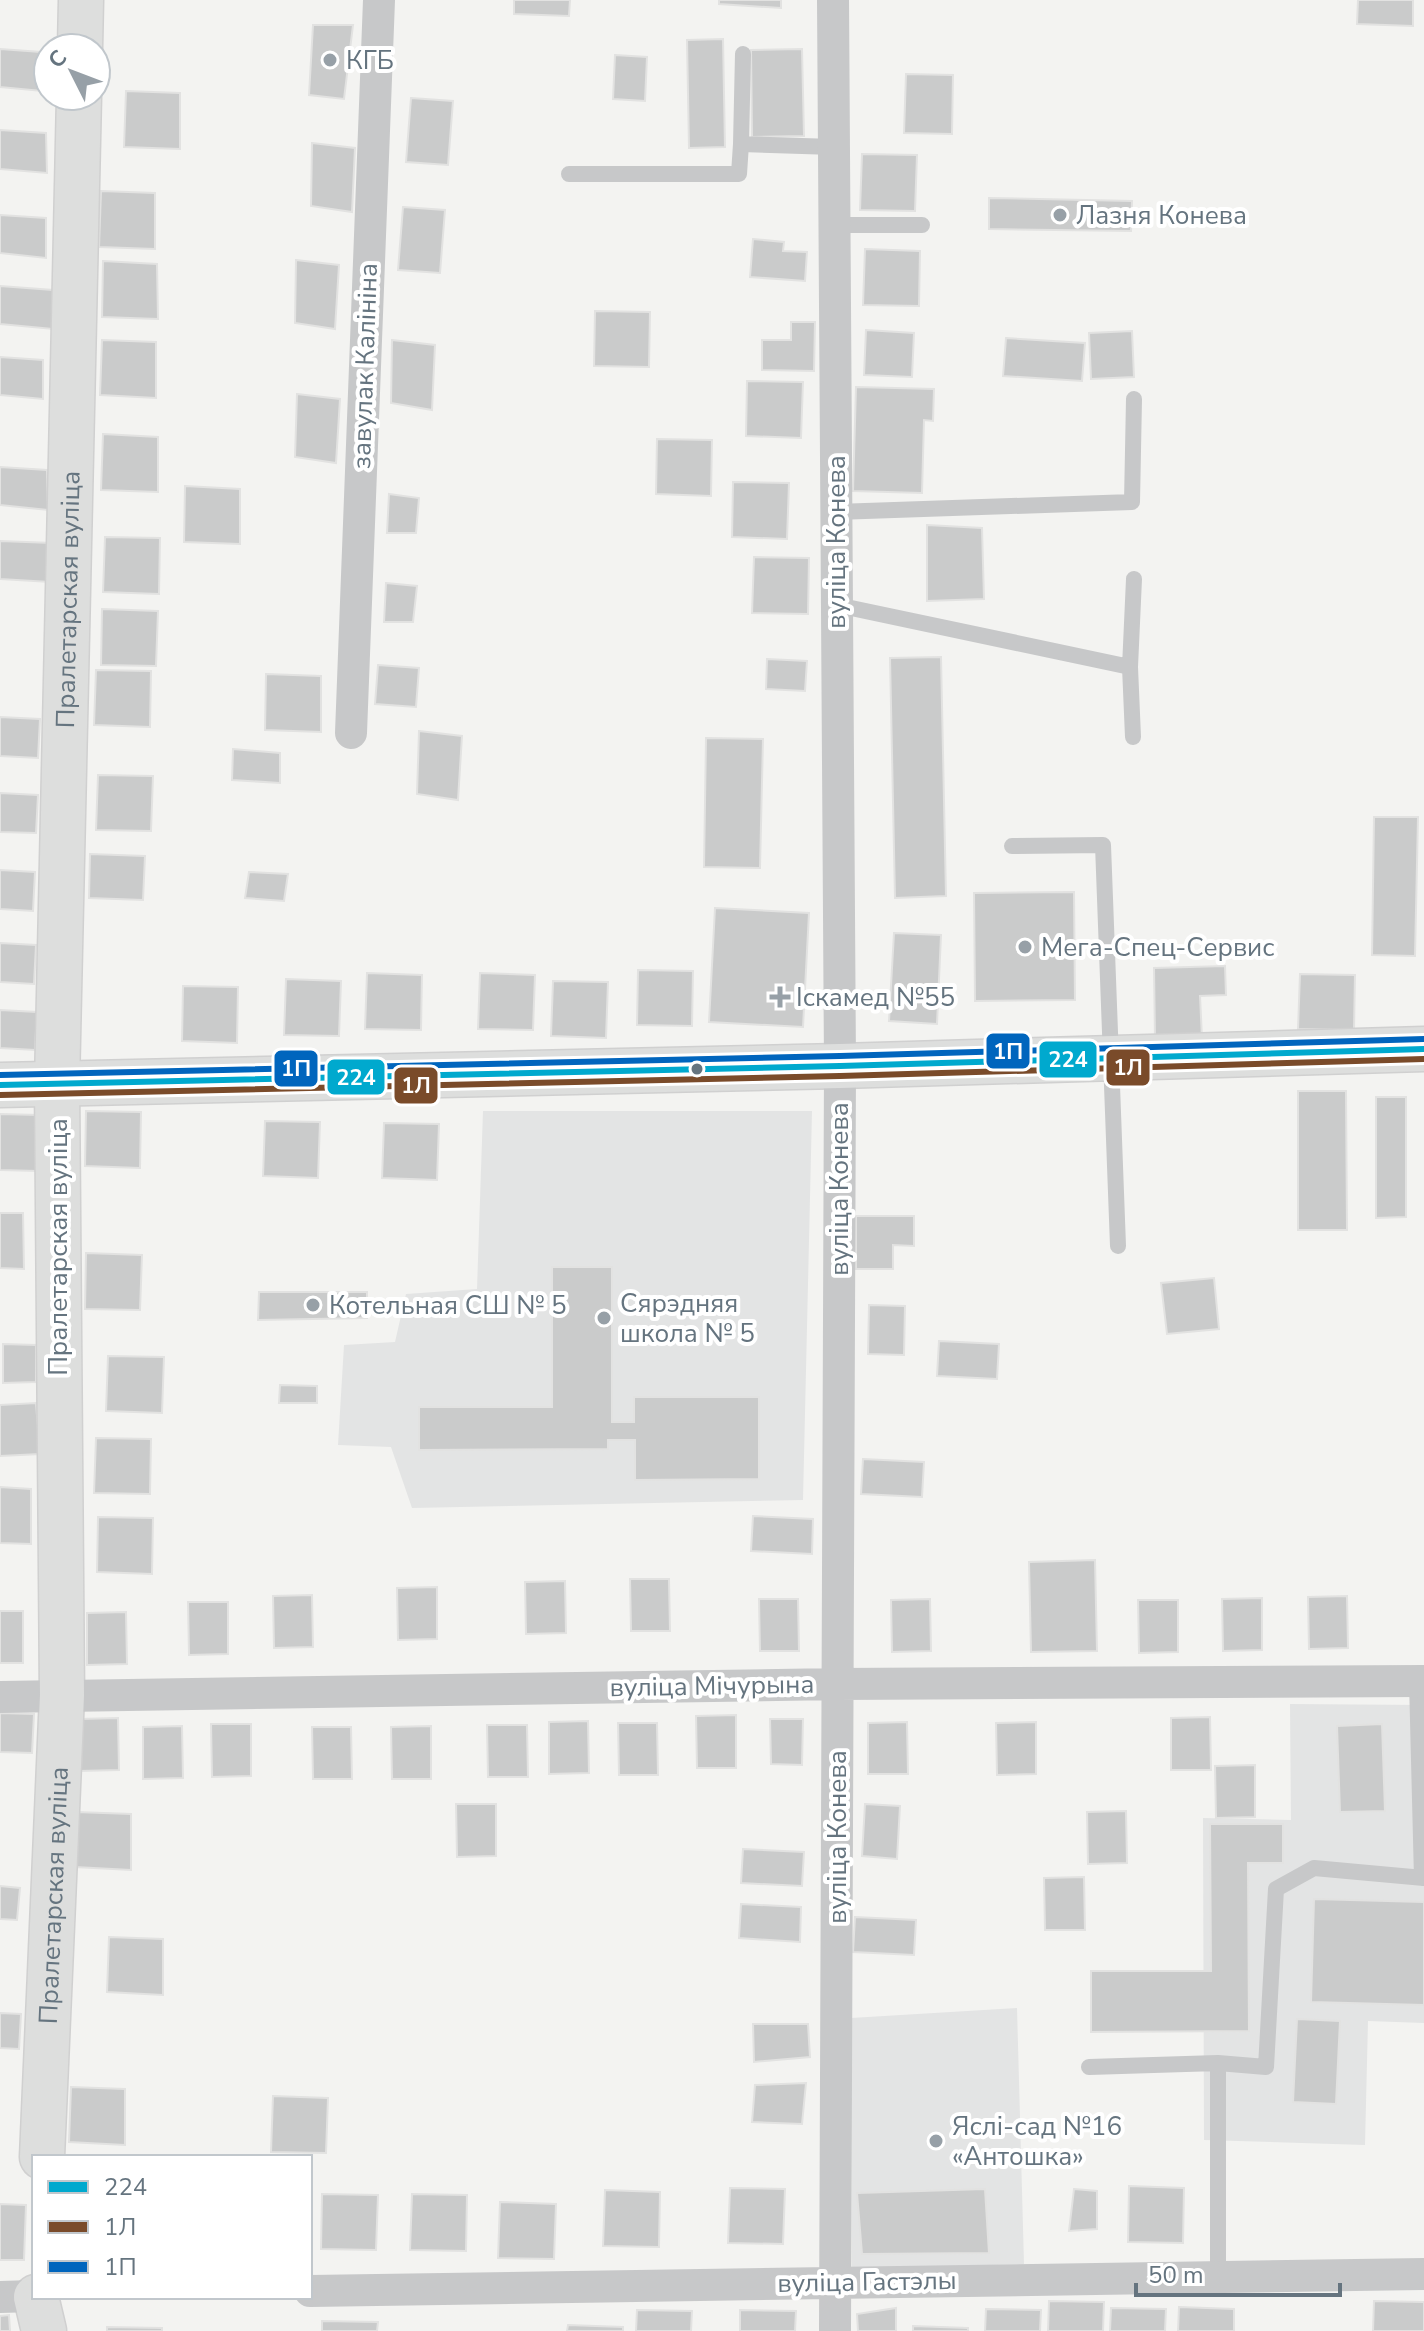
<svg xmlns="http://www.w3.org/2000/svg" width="1424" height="2331" viewBox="0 0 1424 2331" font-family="'Nunito Sans',sans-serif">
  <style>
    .built { fill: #e3e4e4 }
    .building { fill: #cacbcb; stroke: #e2e2e1; stroke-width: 2 }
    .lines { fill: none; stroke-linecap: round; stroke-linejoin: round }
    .secondary-casing { stroke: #d0d0d0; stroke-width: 47 }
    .lane { stroke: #c7c8c9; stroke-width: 16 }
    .street { stroke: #c7c8c9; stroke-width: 32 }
    .secondary { stroke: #dddedd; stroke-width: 44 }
    .bus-1-casing { stroke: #fff; stroke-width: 12 }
    .bus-2-casing { stroke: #fff; stroke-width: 12 }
    .bus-3-casing { stroke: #fff; stroke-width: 12 }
    .bus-1 { stroke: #00a9ce; stroke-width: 6 }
    .bus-2 { stroke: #7a4b2a; stroke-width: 6 }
    .bus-3 { stroke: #0065bd; stroke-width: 6 }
    .poi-dot { fill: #97a0a7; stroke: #fff; stroke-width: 3 }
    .bus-dot { fill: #65747f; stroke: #fff; stroke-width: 3 }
    .labels { text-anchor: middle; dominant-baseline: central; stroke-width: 8; stroke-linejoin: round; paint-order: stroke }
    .poi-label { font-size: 26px; fill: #65747f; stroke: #fff; text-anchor: start }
    .street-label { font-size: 26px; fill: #65747f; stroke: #fff }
    .line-badge { stroke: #fff; stroke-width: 3 }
    .badge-label { font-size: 22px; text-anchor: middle; font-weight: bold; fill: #fff }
  </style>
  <rect width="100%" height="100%" fill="#f3f3f1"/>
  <!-- built -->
  <path class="built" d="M 483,1111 L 812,1111 L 803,1500 L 412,1508 L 391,1447 L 338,1445 L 344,1345 L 395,1342 L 406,1294 L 477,1289 Z
    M 1290,1704 L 1424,1705 L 1424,2023 L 1368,2021 L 1365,2145 L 1204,2140 L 1203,1818 L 1291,1820 Z
    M 1017,2008 L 1024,2264 L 852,2269 L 851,2018 Z"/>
  <!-- building -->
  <path class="building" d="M 514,0 L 570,0 L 569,16 L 514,14 Z
    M 719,0 L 781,0 L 781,8 L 719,4 Z
    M 1358,0 L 1413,0 L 1413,26 L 1357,24 Z
    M 313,25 L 353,25 L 344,99 L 309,95 Z
    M 723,39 L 725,147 L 689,148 L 687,40 Z
    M 0,49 L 41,52 L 42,91 L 0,87 Z
    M 802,49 L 804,136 L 752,137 L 751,50 Z
    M 615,55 L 647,57 L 645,101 L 613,99 Z
    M 906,74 L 953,75 L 952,134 L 904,133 Z
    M 126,91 L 180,93 L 180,149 L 124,147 Z
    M 411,98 L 453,101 L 448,165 L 406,162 Z
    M 0,130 L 46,133 L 47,173 L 0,169 Z
    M 312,143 L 355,148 L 352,212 L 311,206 Z
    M 862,154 L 917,155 L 915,211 L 860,210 Z
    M 101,191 L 155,193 L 155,249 L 99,247 Z
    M 989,198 L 1132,201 L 1131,231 L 989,229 Z
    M 403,207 L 445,210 L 440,273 L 398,270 Z
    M 0,215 L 46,218 L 46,258 L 0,253 Z
    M 753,239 L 784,242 L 783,251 L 807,252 L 805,281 L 750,277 Z
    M 865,249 L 920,251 L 919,306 L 863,305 Z
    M 296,260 L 339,265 L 335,329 L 295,323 Z
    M 103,261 L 157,264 L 158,319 L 102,317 Z
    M 0,286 L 53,290 L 53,329 L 0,324 Z
    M 595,311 L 650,312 L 649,367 L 594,366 Z
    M 791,322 L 815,322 L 814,371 L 762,370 L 762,340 L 791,340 Z
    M 866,330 L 914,333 L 912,377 L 864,375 Z
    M 1132,331 L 1134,377 L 1091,379 L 1089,333 Z
    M 1006,338 L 1085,343 L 1082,381 L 1003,376 Z
    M 102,340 L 156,342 L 156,398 L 100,395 Z
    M 392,340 L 435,345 L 432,410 L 391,403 Z
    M 0,357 L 43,360 L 43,399 L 0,395 Z
    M 747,381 L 803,382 L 801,438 L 746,436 Z
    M 856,387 L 934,389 L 933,421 L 924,420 L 922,493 L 853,491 Z
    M 297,394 L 340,399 L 336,463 L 295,457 Z
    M 103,434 L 158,437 L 158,492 L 101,490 Z
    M 657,439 L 712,440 L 711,496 L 656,494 Z
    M 0,467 L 47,470 L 48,510 L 0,505 Z
    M 733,482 L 789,483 L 787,539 L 732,537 Z
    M 185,486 L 240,489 L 240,544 L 184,542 Z
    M 389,494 L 419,498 L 416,533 L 387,533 Z
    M 927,525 L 982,528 L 984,599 L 927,601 Z
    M 105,537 L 160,538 L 159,594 L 103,592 Z
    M 0,541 L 52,543 L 50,582 L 0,579 Z
    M 754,557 L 809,558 L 808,614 L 752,613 Z
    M 386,583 L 417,586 L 413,622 L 384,622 Z
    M 102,609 L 158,611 L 156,666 L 101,665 Z
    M 941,657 L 946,896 L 895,898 L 890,658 Z
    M 767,659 L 807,661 L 805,691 L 766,689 Z
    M 378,665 L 419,668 L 416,707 L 375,704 Z
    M 96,670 L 151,671 L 150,727 L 94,725 Z
    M 266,674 L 321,676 L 321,732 L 265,730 Z
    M 0,717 L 40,719 L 38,758 L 0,756 Z
    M 419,731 L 462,736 L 458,800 L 417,794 Z
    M 706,738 L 763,739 L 760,868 L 704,867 Z
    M 233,749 L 280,753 L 280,783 L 232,780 Z
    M 98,775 L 153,776 L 151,831 L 96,830 Z
    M 0,793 L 38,795 L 36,833 L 0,832 Z
    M 1374,817 L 1418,817 L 1415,956 L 1372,955 Z
    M 90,854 L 145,856 L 143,900 L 89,898 Z
    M 0,870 L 35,872 L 33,911 L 0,909 Z
    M 249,872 L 288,874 L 284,901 L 245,898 Z
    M 1074,892 L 1075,1000 L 975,1001 L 974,893 Z
    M 715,908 L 809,913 L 803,1027 L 709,1022 Z
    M 894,933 L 941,935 L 937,1024 L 889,1021 Z
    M 0,943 L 36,945 L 34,984 L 0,982 Z
    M 1225,966 L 1226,995 L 1200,996 L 1202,1038 L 1155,1039 L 1154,968 Z
    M 638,970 L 693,971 L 692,1026 L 637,1025 Z
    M 367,973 L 422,975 L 421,1030 L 365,1029 Z
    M 480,973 L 535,975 L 533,1030 L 478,1029 Z
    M 1300,974 L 1355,975 L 1354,1030 L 1298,1029 Z
    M 286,979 L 341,981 L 339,1036 L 284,1035 Z
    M 553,981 L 608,982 L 606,1038 L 551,1036 Z
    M 183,986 L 238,987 L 237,1043 L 182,1041 Z
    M 0,1010 L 37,1012 L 35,1050 L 0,1048 Z
    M 1298,1091 L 1346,1091 L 1347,1230 L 1298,1230 Z
    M 1376,1097 L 1406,1097 L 1406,1217 L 1376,1218 Z
    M 86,1111 L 141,1112 L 140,1168 L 85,1166 Z
    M 0,1114 L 39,1115 L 37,1171 L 0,1170 Z
    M 265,1121 L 320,1122 L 318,1178 L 263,1176 Z
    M 384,1123 L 439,1124 L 437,1180 L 382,1178 Z
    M 0,1213 L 23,1213 L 24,1269 L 0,1268 Z
    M 856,1216 L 914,1216 L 914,1246 L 893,1245 L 893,1269 L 856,1269 Z
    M 86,1253 L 142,1255 L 140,1310 L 85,1309 Z
    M 552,1267 L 612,1267 L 612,1422 L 634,1422 L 634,1397 L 759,1397 L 759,1479 L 635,1480 L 635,1440 L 608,1440 L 608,1449 L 419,1450 L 419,1407 L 552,1407 Z
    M 1214,1278 L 1219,1329 L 1167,1334 L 1161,1283 Z
    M 259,1292 L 367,1292 L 367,1318 L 258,1320 Z
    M 869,1305 L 905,1306 L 904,1355 L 868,1354 Z
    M 939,1341 L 999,1344 L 997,1379 L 937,1376 Z
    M 3,1344 L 36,1345 L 36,1382 L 3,1383 Z
    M 108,1356 L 164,1357 L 162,1413 L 106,1411 Z
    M 280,1385 L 317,1386 L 317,1403 L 279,1403 Z
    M 36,1403 L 40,1454 L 0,1456 L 0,1405 Z
    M 96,1438 L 151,1439 L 150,1494 L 94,1493 Z
    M 863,1459 L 924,1462 L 922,1497 L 861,1494 Z
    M 0,1487 L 31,1489 L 31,1544 L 0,1543 Z
    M 753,1516 L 813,1519 L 812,1554 L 751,1551 Z
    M 98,1517 L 153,1518 L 152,1574 L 97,1572 Z
    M 1095,1560 L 1097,1651 L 1031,1652 L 1029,1562 Z
    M 630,1579 L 669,1579 L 670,1631 L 631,1631 Z
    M 565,1581 L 566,1633 L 526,1634 L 525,1582 Z
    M 437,1587 L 437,1639 L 398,1640 L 397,1588 Z
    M 312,1595 L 313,1647 L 274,1648 L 273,1596 Z
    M 1347,1596 L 1348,1648 L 1309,1649 L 1308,1597 Z
    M 1262,1598 L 1262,1650 L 1223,1651 L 1222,1599 Z
    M 759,1599 L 798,1599 L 799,1651 L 760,1651 Z
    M 930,1599 L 931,1651 L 892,1652 L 891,1600 Z
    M 1138,1600 L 1178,1600 L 1178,1652 L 1139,1653 Z
    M 188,1602 L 228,1602 L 228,1654 L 189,1655 Z
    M 0,1611 L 23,1611 L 23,1663 L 0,1663 Z
    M 126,1612 L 127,1664 L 87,1665 L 87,1613 Z
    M 0,1713 L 34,1714 L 32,1753 L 0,1752 Z
    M 736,1715 L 736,1768 L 697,1768 L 696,1716 Z
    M 1210,1717 L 1211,1770 L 1171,1770 L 1171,1718 Z
    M 118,1718 L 119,1770 L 79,1771 L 79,1719 Z
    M 770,1719 L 803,1719 L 802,1765 L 771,1764 Z
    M 588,1721 L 589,1773 L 549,1774 L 549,1722 Z
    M 907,1722 L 908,1774 L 868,1774 L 868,1723 Z
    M 1036,1722 L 1036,1774 L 997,1775 L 996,1723 Z
    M 618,1723 L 657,1723 L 658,1775 L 619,1775 Z
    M 211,1724 L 251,1724 L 251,1776 L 212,1777 Z
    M 1382,1724 L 1385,1811 L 1340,1812 L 1337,1726 Z
    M 487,1725 L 527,1725 L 528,1777 L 488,1777 Z
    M 182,1726 L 183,1778 L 143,1779 L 143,1727 Z
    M 431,1726 L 431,1779 L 392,1779 L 391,1727 Z
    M 312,1727 L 351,1727 L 352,1779 L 313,1779 Z
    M 1255,1765 L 1255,1817 L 1216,1818 L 1215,1766 Z
    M 456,1804 L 496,1804 L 496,1856 L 457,1857 Z
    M 865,1804 L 900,1806 L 897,1859 L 862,1856 Z
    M 1126,1811 L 1127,1863 L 1088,1864 L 1087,1812 Z
    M 76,1812 L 131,1814 L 131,1870 L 75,1867 Z
    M 1210,1824 L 1283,1824 L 1283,1863 L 1248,1863 L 1249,2031 L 1091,2032 L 1091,1971 L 1211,1971 Z
    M 743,1849 L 804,1852 L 802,1886 L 741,1883 Z
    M 1084,1877 L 1085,1930 L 1045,1930 L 1044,1878 Z
    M 0,1886 L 20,1888 L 17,1920 L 0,1919 Z
    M 1314,1899 L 1424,1902 L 1424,2005 L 1311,2002 Z
    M 741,1904 L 801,1907 L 800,1942 L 739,1938 Z
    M 855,1917 L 916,1920 L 914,1955 L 853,1952 Z
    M 109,1937 L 163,1939 L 163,1995 L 107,1992 Z
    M 0,2013 L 21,2014 L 19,2049 L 0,2048 Z
    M 1297,2019 L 1340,2021 L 1336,2104 L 1293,2102 Z
    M 753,2024 L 808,2024 L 810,2057 L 754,2062 Z
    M 806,2083 L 802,2124 L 752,2122 L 755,2085 Z
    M 71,2087 L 125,2089 L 125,2145 L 69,2142 Z
    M 273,2096 L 328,2098 L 326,2153 L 271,2152 Z
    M 1129,2186 L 1184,2188 L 1183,2243 L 1128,2242 Z
    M 730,2188 L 785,2189 L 783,2244 L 728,2243 Z
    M 985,2189 L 989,2253 L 862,2254 L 857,2193 Z
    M 1074,2189 L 1097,2191 L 1097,2229 L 1069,2231 Z
    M 605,2190 L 660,2192 L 659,2247 L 603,2246 Z
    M 322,2194 L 378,2195 L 376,2250 L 321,2249 Z
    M 412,2194 L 467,2195 L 466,2251 L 410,2250 Z
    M 500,2202 L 556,2204 L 554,2259 L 498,2258 Z
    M 0,2204 L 26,2205 L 24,2260 L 0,2260 Z
    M 1049,2301 L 1104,2302 L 1103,2331 L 1048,2331 Z
    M 1374,2301 L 1424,2302 L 1424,2331 L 1373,2331 Z
    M 1179,2307 L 1234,2309 L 1234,2331 L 1178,2331 Z
    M 896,2308 L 896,2331 L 858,2331 L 857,2314 Z
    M 1111,2308 L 1166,2309 L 1165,2331 L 1110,2331 Z
    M 986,2309 L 1041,2310 L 1040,2331 L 985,2331 Z
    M 637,2310 L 692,2311 L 691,2331 L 636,2331 Z
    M 740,2310 L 796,2311 L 795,2331 L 740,2331 Z
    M 9,2315 L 10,2331 L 0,2331 L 0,2316 Z
    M 322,2321 L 378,2322 L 377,2331 L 322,2331 Z
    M 568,2325 L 623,2327 L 623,2331 L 567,2331 Z
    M 913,2326 L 968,2328 L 968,2331 L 913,2331 Z
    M 107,2327 L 162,2328 L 162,2331 L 107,2331 Z"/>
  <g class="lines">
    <!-- secondary casing -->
    <g class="secondary-casing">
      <g id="secondary">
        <path d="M 80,48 L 81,0"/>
        <path d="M 0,1085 L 840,1066 L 1424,1049"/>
        <path id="s1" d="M 42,2157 L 62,1695 L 57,1084 L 79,96"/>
        <path d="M 36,2297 L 44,2331"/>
      </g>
    </g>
    <!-- lane -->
    <path class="lane" d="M 743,54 L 741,144 L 834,147
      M 569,174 L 739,174 L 741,144
      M 834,225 L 922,225
      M 836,512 L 1132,502 L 1134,399
      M 837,605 L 1130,667 L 1133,737
      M 1130,667 L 1134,579
      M 1012,846 L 1103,845 L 1118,1246
      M 1417,1681 L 1422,1878
      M 1218,2063 L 1266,2067 L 1276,1889 L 1314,1868 L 1424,1878
      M 1089,2067 L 1218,2063 L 1218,2278"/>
    <!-- street -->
    <path class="street" d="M 833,0 L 840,1066 L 835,2331
      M 351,733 L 379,0
      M 0,1697 L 837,1684 L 1424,1681
      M 310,2291 L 1424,2274
      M 0,2297 L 34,2296"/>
    <!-- secondary -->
    <use href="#secondary" class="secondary"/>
    <!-- bus-1 casing -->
    <g class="bus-1-casing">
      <path id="bus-1" d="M 0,1085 L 840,1066 L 1424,1049"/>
    </g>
    <!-- bus-2 casing -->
    <g class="bus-2-casing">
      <path id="bus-2" d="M 0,1095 L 840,1076 L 1424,1059"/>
    </g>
    <!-- bus-3 casing -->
    <g class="bus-3-casing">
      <path id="bus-3" d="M 0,1075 L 840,1056 L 1424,1039"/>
    </g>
    <!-- bus-1 -->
    <use href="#bus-1" class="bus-1"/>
    <!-- bus-2 -->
    <use href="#bus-2" class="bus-2"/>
    <!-- bus-3 -->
    <use href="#bus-3" class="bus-3"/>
  </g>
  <!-- markers -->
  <g class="poi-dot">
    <circle cx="330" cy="60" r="8"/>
    <circle cx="1060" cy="215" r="8"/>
    <circle cx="1025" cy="947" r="8"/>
    <path d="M776 985h8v8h8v8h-8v8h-8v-8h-8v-8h8z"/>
    <circle cx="313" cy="1305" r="8"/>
    <circle cx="604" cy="1318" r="8"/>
    <circle cx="936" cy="2141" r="8"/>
  </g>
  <circle class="bus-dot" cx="697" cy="1069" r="7"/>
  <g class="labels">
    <!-- poi labels -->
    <g class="poi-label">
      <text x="346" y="60">КГБ</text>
      <text x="1076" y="215">Лазня Конева</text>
      <text x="1041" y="947">Мега-Спец-Сервис</text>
      <text x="796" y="997">Іскамед №55</text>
      <text x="620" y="1303">Сярэдняя<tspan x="620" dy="30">школа № 5</tspan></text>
      <text x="329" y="1305">Котельная СШ № 5</text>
      <text x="952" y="2126">Яслі-сад №16<tspan x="952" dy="30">«Антошка»</tspan></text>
    </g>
    <!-- street labels -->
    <g class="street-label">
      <text transform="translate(365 366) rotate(-88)">завулак Калініна</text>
      <text transform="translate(836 542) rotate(-90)">вуліца Конева</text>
      <text stroke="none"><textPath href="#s1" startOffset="1558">Пралетарская вуліца</textPath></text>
      <text transform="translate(839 1189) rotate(-90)">вуліца Конева</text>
      <text transform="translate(58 1247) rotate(-90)">Пралетарская вуліца</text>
      <text transform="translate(712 1686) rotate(-1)">вуліца Мічурына</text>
      <text transform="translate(837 1837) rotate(-90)">вуліца Конева</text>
      <text stroke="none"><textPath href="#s1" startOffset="262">Пралетарская вуліца</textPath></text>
      <text transform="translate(867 2282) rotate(-1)">вуліца Гастэлы</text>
    </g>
  </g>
  <g class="line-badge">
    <rect x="985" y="1032" width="46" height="38" rx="8" fill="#0065bd"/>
    <rect x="1038" y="1040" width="60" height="39" rx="8" fill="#00a9ce"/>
    <rect x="1105" y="1048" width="46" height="39" rx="8" fill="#7a4b2a"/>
    <rect x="273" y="1049" width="46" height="39" rx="8" fill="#0065bd"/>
    <rect x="326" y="1058" width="60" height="38" rx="8" fill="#00a9ce"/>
    <rect x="393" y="1066" width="46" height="39" rx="8" fill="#7a4b2a"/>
  </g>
  <g class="badge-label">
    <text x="1008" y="1059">1П</text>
    <text x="1068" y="1067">224</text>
    <text x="1128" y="1075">1Л</text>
    <text x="296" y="1076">1П</text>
    <text x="356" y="1085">224</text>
    <text x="416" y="1093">1Л</text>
  </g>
  <!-- legend -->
  <rect x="32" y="2155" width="280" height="144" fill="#ffffff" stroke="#c1c7cc" stroke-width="2"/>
  <rect x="48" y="2181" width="40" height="12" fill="#00a9ce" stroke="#c1c7cc" stroke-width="2"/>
  <text x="104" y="2195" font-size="24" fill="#65747f">224</text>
  <rect x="48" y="2221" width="40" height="12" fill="#7a4b2a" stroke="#c1c7cc" stroke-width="2"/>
  <text x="104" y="2235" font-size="24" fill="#65747f">1Л</text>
  <rect x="48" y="2261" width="40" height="12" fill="#0065bd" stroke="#c1c7cc" stroke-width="2"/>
  <text x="104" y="2275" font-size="24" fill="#65747f">1П</text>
  <!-- north arrow -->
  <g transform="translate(72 72) rotate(312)"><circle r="38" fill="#ffffff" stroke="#c1c7cc" stroke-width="2"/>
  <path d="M0-6L14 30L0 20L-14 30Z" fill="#97a0a7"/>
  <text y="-12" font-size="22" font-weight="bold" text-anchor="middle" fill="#65747f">С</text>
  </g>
  <!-- scale -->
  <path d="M1136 2283v12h204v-12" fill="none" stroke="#65747f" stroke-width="4"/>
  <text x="1148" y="2283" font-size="24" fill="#65747f" stroke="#ffffff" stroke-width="6" paint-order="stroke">50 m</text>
</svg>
